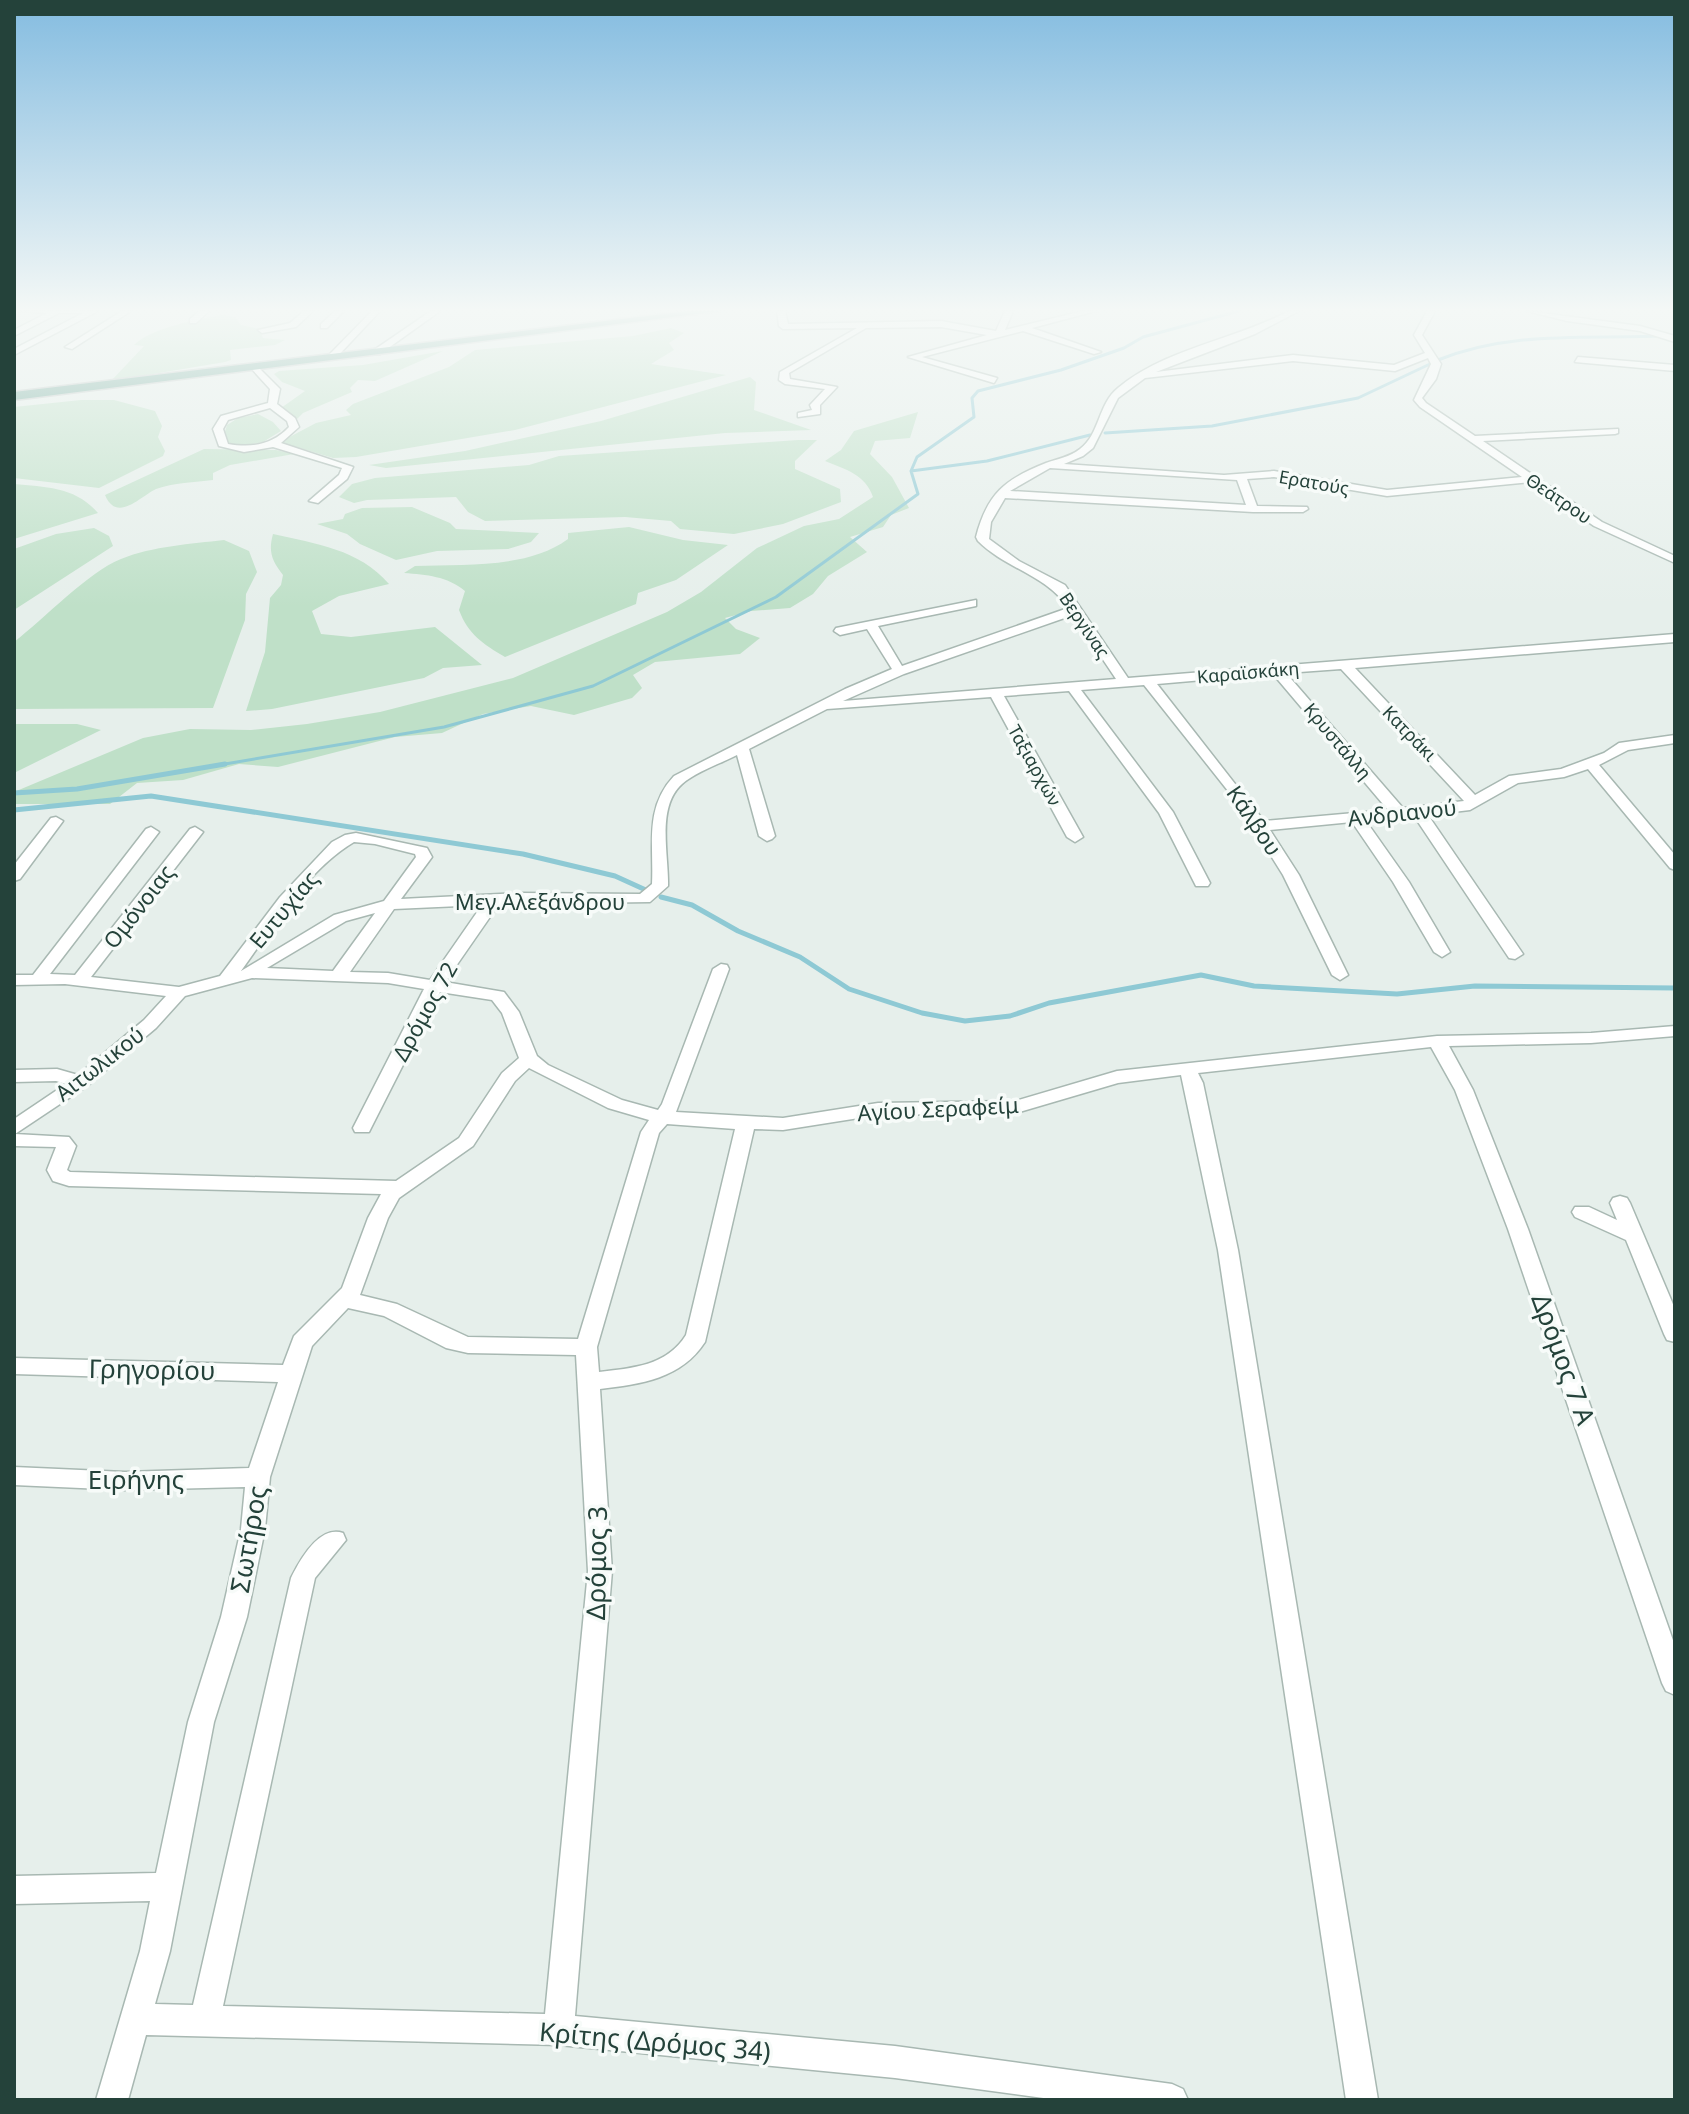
<svg xmlns="http://www.w3.org/2000/svg" width="1689" height="2114" viewBox="0 0 1689 2114" font-family="'Noto Sans',sans-serif">
  <style>
    .green { fill: #bfe0c8 }
    .lines { fill: none; stroke-linecap: round; stroke-linejoin: round }
    .stream-far1 { stroke: #8ec9d4; stroke-width: 3 }
    .stream { stroke: #8ec9d4; stroke-width: 5 }
    .minor-casing { stroke: #a8b8b2; stroke-width: 3 }
    .major-casing { stroke: #c2cac8; stroke-width: 3 }
    .minor { fill: #fff; fill-rule: evenodd }
    .major { fill: #6aa596; fill-rule: evenodd }
    .labels { text-anchor: middle; dominant-baseline: central; stroke-width: 7; stroke-linejoin: round; paint-order: stroke }
    .far-street-label { font-size: 18px; fill: #24423a; stroke: #f7fbf9 }
    .street-label { font-size: 22px; fill: #24423a; stroke: #f7fbf9 }
    .near-street-label { font-size: 26px; fill: #24423a; stroke: #f7fbf9 }
  </style>
  <rect width="100%" height="100%" fill="#e6efeb"/>
  <!-- green -->
  <path class="green" d="M 223,315 L 235,317 L 241,325 L 259,329 L 263,338 L 285,340 L 275,345 L 230,350 L 231,360 L 225,362 L 111,381 L 144,346 L 134,345 C 151,328 198,319 223,315 Z
    M 671,328 L 684,333 L 669,343 L 674,350 L 651,364 L 726,375 L 515,430 L 356,457 L 333,458 L 280,442 L 316,423 L 351,415 L 346,410 L 353,404 L 449,367 L 475,350 L 633,336 Z
    M 443,351 L 375,381 L 358,380 L 350,388 L 352,392 L 303,413 L 297,419 L 281,408 L 305,391 L 282,382 L 274,374 L 279,371 L 363,365 Z
    M 750,377 L 756,382 L 754,410 L 811,430 L 725,433 L 386,468 L 369,465 L 465,451 L 601,421 Z
    M 81,400 L 114,400 L 155,411 L 162,426 L 158,437 L 165,451 L 163,456 L 99,488 L 14,478 L 14,407 Z
    M 918,412 L 910,438 L 875,441 L 870,454 L 892,477 L 909,508 L 891,515 L 883,527 L 850,537 L 867,552 L 828,576 L 813,594 L 790,608 L 751,611 L 725,618 L 736,629 L 760,638 L 740,654 L 655,662 L 633,675 L 642,688 L 632,698 L 574,715 L 531,706 L 483,714 L 442,733 L 395,737 L 278,767 L 239,764 L 183,780 L 137,783 L 110,804 L 14,804 L 14,792 L 143,738 L 190,729 L 251,730 L 307,724 L 380,712 L 513,678 L 667,612 L 701,592 L 757,548 L 804,526 L 839,519 L 873,497 C 866,475 845,469 825,461 L 841,450 L 854,431 Z
    M 258,414 L 273,422 L 281,431 L 263,442 L 231,448 L 224,435 L 227,425 L 238,418 Z
    M 798,440 L 817,440 L 795,461 L 795,469 L 840,489 L 841,502 L 783,524 L 734,534 L 680,529 L 671,521 L 625,517 L 485,521 L 468,512 L 456,497 L 367,500 L 354,503 L 339,497 L 352,484 L 375,478 L 529,465 L 559,456 Z
    M 204,449 L 276,450 L 294,454 L 230,465 L 213,473 L 213,480 C 195,482 173,483 156,489 C 142,495 117,524 105,495 Z
    M 14,484 C 46,487 76,487 98,513 L 14,539 Z
    M 412,507 L 450,523 L 456,529 L 539,533 L 531,542 L 508,549 L 437,551 L 396,560 L 360,544 L 347,534 L 317,524 L 343,519 L 345,514 L 362,508 Z
    M 629,527 L 683,540 L 728,545 L 676,580 L 638,593 L 636,604 L 505,657 C 483,644 468,634 459,610 L 465,591 C 447,576 427,575 404,573 L 415,566 C 464,564 527,569 568,539 L 568,533 Z
    M 94,528 L 109,536 L 113,546 L 14,610 L 14,549 L 56,534 Z
    M 273,534 C 316,544 359,549 389,584 L 339,596 L 312,611 L 321,634 L 351,637 L 435,627 L 482,665 L 443,668 L 424,678 L 272,709 L 246,711 L 265,652 L 270,598 L 281,585 L 283,575 C 272,561 268,552 273,534 Z
    M 224,540 L 249,551 L 257,572 L 246,594 L 245,620 L 213,708 L 14,709 L 14,642 C 44,619 88,572 121,559 C 153,546 191,544 224,540 Z
    M 14,724 L 77,724 L 101,730 L 14,773 Z"/>
  <g class="lines">
    <!-- stream-far1 -->
    <path class="stream-far1" d="M 1438,360 C 1509,331 1582,339 1657,336
      M 1105,433 L 1212,426 L 1358,398 L 1430,364
      M 911,471 L 987,461 L 1090,435
      M 213,766 L 444,727 L 593,686 L 776,597 L 918,494 L 911,471 L 917,457 L 974,417 L 972,398 L 978,391 L 1061,370 L 1124,348 L 1143,337 L 1239,311"/>
    <!-- stream -->
    <path class="stream" d="M 14,793 L 77,789 L 225,764
      M 14,810 L 151,796 L 523,854 L 615,876 L 648,891
      M 661,897 L 692,905 L 738,931 L 800,957 L 849,989 L 922,1013 L 965,1021 L 1010,1016 L 1049,1003 L 1201,975 L 1254,986 L 1397,994 L 1475,986 L 1675,988"/>
    <!-- minor casing -->
    <g class="minor-casing">
      <path id="minor" d="M 21,311 L 98,311 L 14,355 L 14,349 L 83,313 L 59,313 L 14,336 L 14,330 L 47,313 Z
        M 122,311 L 131,311 L 72,349 L 65,347 Z
        M 200,311 L 209,311 L 196,323 L 190,323 L 190,319 Z
        M 304,311 L 313,311 L 296,327 L 262,333 L 258,330 L 290,323 Z
        M 335,311 L 344,311 L 327,328 L 321,328 L 321,324 Z
        M 372,311 L 380,311 L 335,359 L 329,359 L 329,355 Z
        M 431,311 L 440,311 L 380,354 L 374,354 L 374,350 Z
        M 777,311 L 785,311 L 788,324 L 941,321 L 996,331 L 1005,311 L 1013,311 L 1005,330 L 1083,311 L 1096,311 L 1032,328 L 1101,352 L 1094,354 L 1023,331 L 922,357 L 997,378 L 994,383 L 908,357 L 987,335 L 941,327 L 866,328 L 789,373 L 790,379 L 837,387 L 820,405 L 820,414 L 798,417 L 798,413 L 812,410 L 810,405 L 825,389 L 785,384 L 779,380 L 780,372 L 857,328 L 783,329 L 779,326 Z
        M 1289,311 L 1299,311 L 1255,334 L 1156,372 L 1293,355 L 1394,365 L 1425,353 L 1414,335 L 1427,311 L 1435,311 L 1422,335 L 1441,364 L 1436,379 L 1422,398 L 1426,403 L 1475,436 L 1618,429 L 1618,433 L 1615,434 L 1483,441 L 1602,522 L 1675,556 L 1675,563 L 1594,526 L 1530,482 L 1387,496 L 1274,477 L 1247,479 L 1257,506 L 1307,507 L 1308,509 L 1303,512 L 1253,512 L 1005,498 L 991,522 L 989,539 L 1019,561 L 1065,585 L 1128,678 L 1675,634 L 1675,642 L 1355,668 L 1475,795 L 1509,776 L 1561,769 L 1604,753 L 1619,743 L 1675,735 L 1675,743 L 1628,750 L 1599,765 L 1675,855 L 1675,870 L 1670,868 L 1588,769 L 1564,777 L 1518,783 L 1470,810 L 1428,815 L 1523,954 L 1515,959 L 1509,958 L 1414,816 L 1366,821 L 1409,882 L 1450,952 L 1442,957 L 1434,952 L 1393,882 L 1352,822 L 1270,830 L 1299,875 L 1348,975 L 1340,980 L 1332,975 L 1283,875 L 1240,806 L 1144,685 L 1081,690 L 1173,812 L 1210,883 L 1208,886 L 1196,886 L 1159,813 L 1069,691 L 1004,696 L 1083,837 L 1075,842 L 1067,837 L 991,697 L 827,709 L 749,749 L 775,836 L 772,839 L 767,841 L 759,836 L 737,755 C 720,764 697,771 682,784 C 656,807 669,856 668,886 L 650,902 L 499,904 L 445,982 L 504,992 L 519,1012 L 537,1056 L 548,1065 L 622,1100 L 658,1110 L 662,1104 L 713,969 L 721,964 L 727,965 L 729,969 L 676,1112 L 783,1118 L 878,1103 L 1015,1101 L 1117,1071 L 1437,1036 L 1591,1033 L 1675,1026 L 1675,1036 L 1591,1043 L 1449,1046 L 1473,1090 L 1528,1229 L 1675,1646 L 1675,1695 L 1666,1691 L 1662,1683 L 1508,1229 L 1455,1090 L 1431,1047 L 1198,1073 L 1203,1083 L 1238,1250 L 1378,2100 L 1346,2100 L 1218,1250 L 1181,1075 L 1118,1083 L 1016,1113 L 878,1115 L 783,1130 L 754,1129 L 705,1342 C 681,1379 641,1384 600,1389 L 612,1571 L 575,2016 L 895,2046 L 1172,2084 L 1183,2089 L 1188,2100 L 1058,2100 L 895,2078 L 559,2045 L 146,2035 L 128,2100 L 96,2100 L 140,1951 L 150,1901 L 14,1904 L 14,1876 L 156,1873 L 188,1722 L 221,1617 L 241,1529 L 245,1487 L 125,1490 L 14,1485 L 14,1467 L 125,1472 L 249,1468 L 278,1382 L 14,1374 L 14,1358 L 283,1365 L 294,1336 L 342,1288 L 368,1218 L 381,1194 L 69,1186 L 53,1181 L 47,1170 L 56,1147 L 14,1146 L 14,1119 L 66,1084 L 56,1081 L 14,1082 L 14,1070 L 57,1069 L 78,1075 L 144,1020 L 166,996 L 65,984 L 14,985 L 14,975 L 33,975 L 146,829 L 151,827 L 159,832 L 50,974 L 75,975 L 190,829 L 195,827 L 203,832 L 91,977 L 179,987 L 220,976 L 280,897 L 332,842 L 345,835 L 356,833 L 427,848 L 432,857 L 401,899 L 519,893 L 640,894 L 652,884 C 654,845 644,808 674,776 L 845,689 L 892,669 L 867,629 L 840,635 L 834,631 L 836,628 L 976,600 L 976,606 L 878,626 L 902,666 L 1068,608 C 1047,575 1006,569 978,541 L 976,537 C 987,494 1005,479 1046,463 C 1057,459 1070,457 1080,449 C 1100,434 1098,404 1118,388 C 1166,348 1235,340 1289,311 ZM 1428,358 L 1431,364 L 1414,400 L 1420,407 L 1522,477 L 1387,490 L 1274,471 L 1224,475 L 1064,464 L 1083,456 L 1093,448 L 1118,398 L 1145,378 L 1293,361 L 1395,371 ZM 1050,468 L 1237,480 L 1246,505 L 1010,491 ZM 1073,615 L 1116,679 L 843,701 L 904,674 ZM 1341,669 L 1464,801 L 1403,808 L 1286,673 ZM 1273,674 L 1388,810 L 1264,821 L 1157,684 ZM 354,842 L 375,844 L 415,854 L 416,857 L 384,901 L 334,915 L 241,971 C 273,927 307,870 354,842 ZM 482,905 L 430,980 L 388,973 L 350,972 L 394,909 ZM 375,913 L 333,971 L 267,968 L 346,921 ZM 252,978 L 388,983 L 424,989 L 353,1128 L 355,1132 L 369,1132 L 371,1128 L 440,992 L 492,1000 L 502,1013 L 519,1058 L 502,1073 L 459,1138 L 396,1181 L 70,1172 L 67,1170 L 76,1146 L 69,1137 L 15,1134 L 87,1086 L 156,1028 L 185,996 ZM 529,1068 L 608,1108 L 649,1120 L 641,1132 L 578,1339 L 468,1337 L 397,1304 L 360,1295 L 388,1218 L 399,1198 L 473,1146 L 515,1081 ZM 667,1124 L 735,1129 L 686,1335 C 667,1366 632,1368 599,1372 L 597,1347 L 659,1133 ZM 348,1308 L 384,1316 L 446,1348 L 468,1353 L 576,1355 L 588,1571 L 545,2014 L 223,2006 L 315,1578 L 346,1540 L 343,1533 C 319,1525 300,1560 291,1578 L 193,2005 L 155,2004 L 170,1951 L 214,1722 L 247,1617 L 265,1529 L 270,1477 L 312,1346 Z
        M 1527,311 L 1640,326 L 1675,336 L 1675,342 L 1640,331 L 1567,321 Z
        M 1578,357 L 1675,365 L 1675,371 L 1575,362 Z
        M 255,364 L 280,389 L 277,404 L 295,418 L 299,427 L 281,443 L 353,467 L 347,479 L 318,503 L 309,501 L 339,475 L 342,468 L 273,447 L 244,452 L 219,446 L 213,429 L 221,416 L 268,403 L 270,389 L 250,367 ZM 270,408 L 287,421 L 289,427 C 272,445 252,448 228,444 L 223,429 L 228,420 Z
        M 56,817 L 63,821 L 20,879 L 14,881 L 14,865 L 51,818 Z
        M 1620,1196 L 1627,1198 L 1630,1203 L 1675,1309 L 1675,1342 L 1667,1340 L 1664,1334 L 1626,1240 L 1575,1217 L 1572,1212 L 1575,1207 L 1589,1207 L 1617,1220 L 1610,1203 L 1613,1198 Z"/>
    </g>
    <!-- major casing -->
    <g class="major-casing">
      <path id="major" d="M 688,311 L 720,311 L 14,400 L 14,392 Z"/>
    </g>
    <!-- minor -->
    <use href="#minor" class="minor"/>
    <!-- major -->
    <use href="#major" class="major"/>
  </g>
  <!-- sky -->
  <linearGradient id="sky" x2="0" y2="1"><stop stop-color="#84bce0"/><stop offset="0.51" stop-color="#f4f8f6"/><stop offset="1" stop-color="#f4f8f6" stop-opacity="0"/></linearGradient>
  <rect width="1689" height="607" fill="url(#sky)"/>
  <g class="labels">
    <!-- far-street labels -->
    <g class="far-street-label">
      <text transform="translate(1314 482) rotate(10)">Ερατούς</text>
      <text transform="translate(1559 498) rotate(34)">Θεάτρου</text>
      <text transform="translate(1085 625) rotate(56)">Βεργίνας</text>
      <text transform="translate(1248 672) rotate(-5)">Καραϊσκάκη</text>
      <text transform="translate(1410 733) rotate(46)">Κατράκι</text>
      <text transform="translate(1338 741) rotate(50)">Κρυστάλλη</text>
      <text transform="translate(1035 765) rotate(61)">Ταξιαρχών</text>
    </g>
    <!-- street labels -->
    <g class="street-label">
      <text transform="translate(1402 812) rotate(-6)">Ανδριανού</text>
      <text transform="translate(1255 820) rotate(56)">Κάλβου</text>
      <text x="540" y="901">Μεγ.Αλεξάνδρου</text>
      <text transform="translate(138 906) rotate(-52)">Ομόνοιας</text>
      <text transform="translate(283 909) rotate(-50)">Ευτυχίας</text>
      <text transform="translate(424 1011) rotate(-61)">Δρόμος 72</text>
      <text transform="translate(99 1063) rotate(-38)">Αιτωλικού</text>
      <text transform="translate(938 1108) rotate(-3)">Αγίου Σεραφείμ</text>
    </g>
    <!-- near-street labels -->
    <g class="near-street-label">
      <text transform="translate(1564 1359) rotate(70)">Δρόμος 7 Α</text>
      <text transform="translate(152 1369) rotate(1)">Γρηγορίου</text>
      <text x="136" y="1479">Ειρήνης</text>
      <text transform="translate(248 1539) rotate(-80)">Σωτήρος</text>
      <text transform="translate(596 1563) rotate(-89)">Δρόμος 3</text>
      <text transform="translate(655 2041) rotate(5)">Κρίτης (Δρόμος 34)</text>
    </g>
  </g>
  <!-- border -->
  <rect width="1689" height="2114" fill="none" stroke="#24423a" stroke-width="32"/>
</svg>
